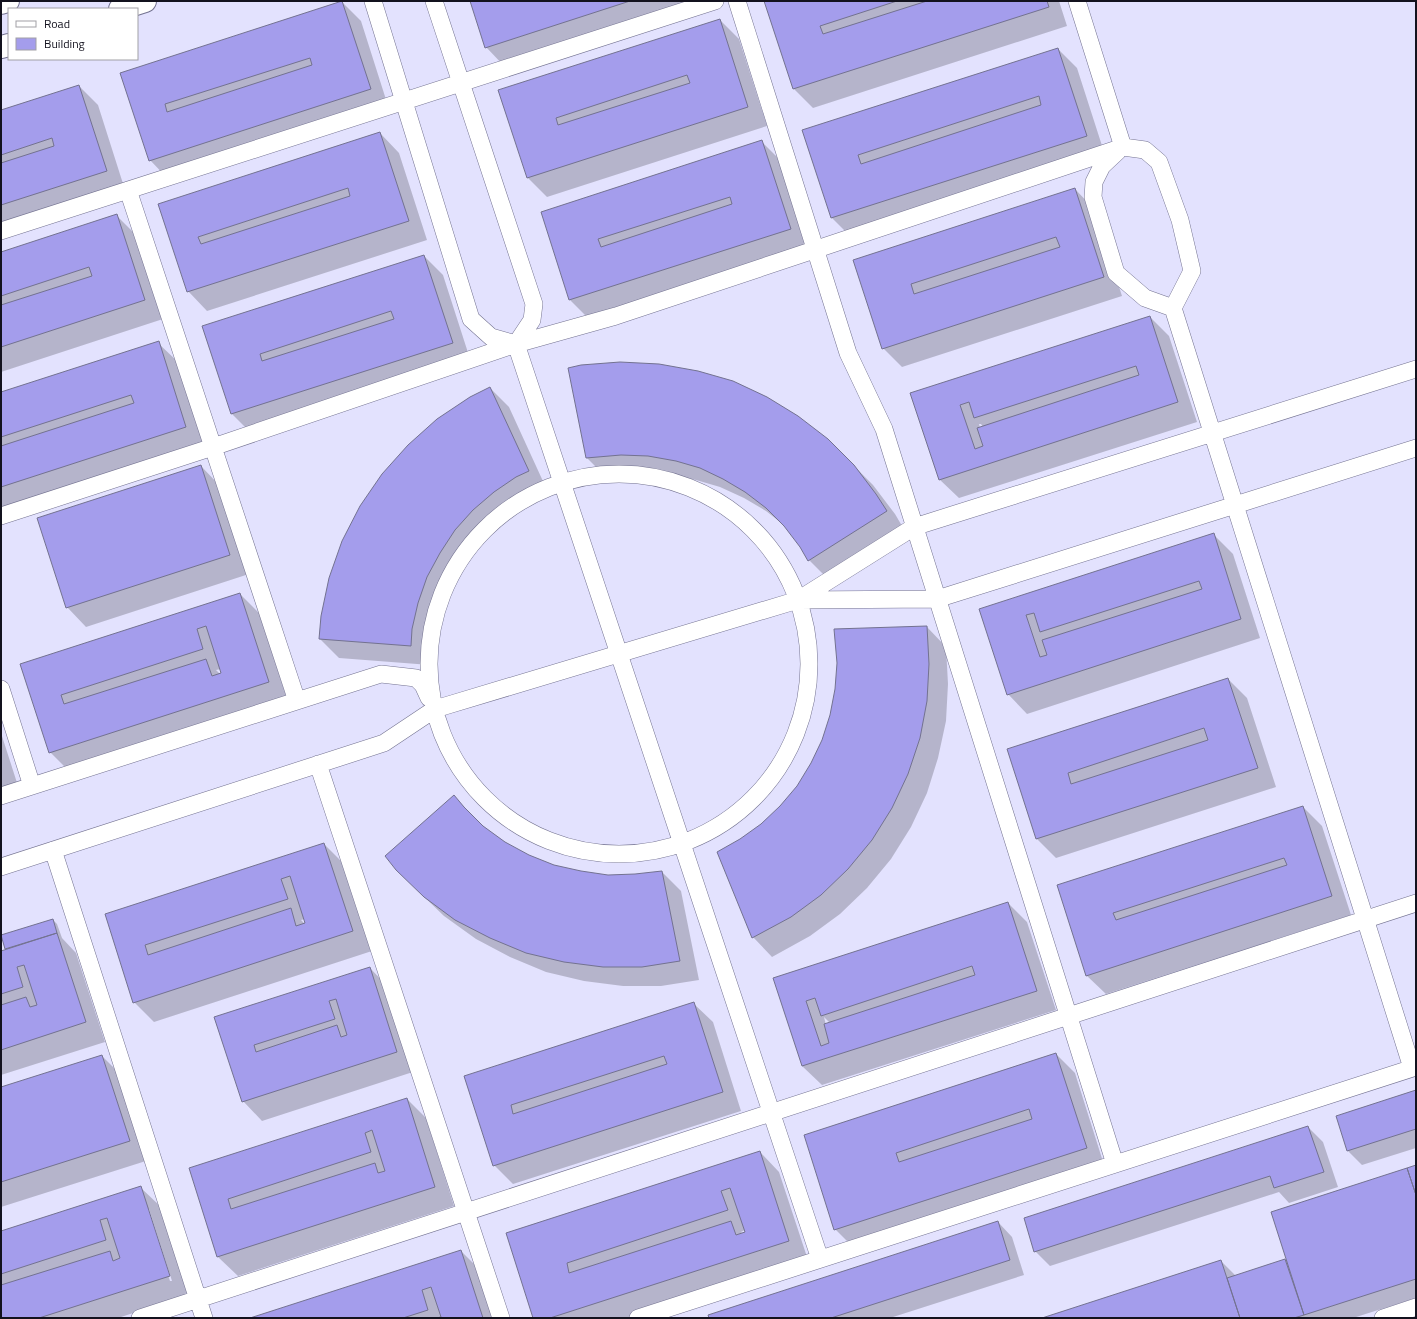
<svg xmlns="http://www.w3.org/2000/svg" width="1417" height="1319" viewBox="0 0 1417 1319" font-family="'Titillium Web',sans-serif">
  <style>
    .shadow { fill: #0003; fill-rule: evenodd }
    .building { fill: #a49dec; stroke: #737290; fill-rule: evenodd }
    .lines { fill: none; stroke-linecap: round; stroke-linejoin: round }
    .lane-casing { stroke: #747391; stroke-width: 18 }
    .street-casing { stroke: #747391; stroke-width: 24 }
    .secondary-casing { stroke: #747391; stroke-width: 24 }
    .lane { stroke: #fff; stroke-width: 17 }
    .street { stroke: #fff; stroke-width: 22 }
    .secondary { stroke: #fff; stroke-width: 22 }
  </style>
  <rect width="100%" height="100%" fill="#e3e2fe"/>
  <!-- shadow -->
  <path class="shadow" d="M 471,1 L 709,1 L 505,67 L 486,47 Z
    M 768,1 L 1059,1 L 1067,26 L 813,108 L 794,89 Z
    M 342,2 L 361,21 L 389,109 L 169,180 L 150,160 L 121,73 Z
    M 720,20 L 739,39 L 767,126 L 547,197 L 528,178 L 499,91 Z
    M 1058,49 L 1077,68 L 1105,155 L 851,237 L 832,218 L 803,131 Z
    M 79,86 L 98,105 L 125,190 L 1,230 L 1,111 Z
    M 380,133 L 399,153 L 427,240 L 207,311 L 188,291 L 160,204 Z
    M 762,142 L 781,161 L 810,248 L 589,319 L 570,300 L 542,213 Z
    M 1075,189 L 1094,209 L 1122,296 L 902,367 L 883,348 L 855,260 Z
    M 116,215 L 136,235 L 163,319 L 1,372 L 1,253 Z
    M 424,256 L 443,275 L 471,362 L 251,433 L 232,414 L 203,327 Z
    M 1150,317 L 1169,336 L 1197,422 L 959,498 L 939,479 L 912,394 ZM 979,424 L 981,424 L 983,427 L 980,428 Z
    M 158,343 L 178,362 L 205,447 L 1,512 L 1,393 Z
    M 570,369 L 827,439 L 873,485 L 895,514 L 905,531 L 828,579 L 809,560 L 801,546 L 785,526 L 766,511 L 744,498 L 720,487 L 696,480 L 668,474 L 641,474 L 606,477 L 587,458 Z
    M 490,388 L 509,407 L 547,490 L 536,496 L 513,511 L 492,529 L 474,549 L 459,572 L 446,597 L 437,622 L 431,649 L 430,665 L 339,658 L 320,639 Z
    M 201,466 L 220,486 L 249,574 L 86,627 L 67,607 Z
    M 1213,534 L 1233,554 L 1260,638 L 1027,714 L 1008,694 L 980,610 Z
    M 240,594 L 259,613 L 288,701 L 69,771 L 50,752 L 21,665 ZM 221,669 L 222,673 L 220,674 L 216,670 Z
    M 927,627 L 946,647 L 948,684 L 946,721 L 938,758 L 927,793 L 911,827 L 891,859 L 867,888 L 840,914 L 810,936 L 772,957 L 753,937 L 740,840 L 762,825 L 781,807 Z
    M 1228,679 L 1247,698 L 1276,787 L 1056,858 L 1037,839 L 1008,750 Z
    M 1,733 L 19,789 L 1,795 Z
    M 454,797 L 479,823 L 505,843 L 529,856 L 554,866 L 581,872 L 608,876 L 635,875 L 662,872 L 681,891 L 699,980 L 661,986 L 623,986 L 584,981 L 546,972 L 510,957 L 476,939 L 444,916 L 416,889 Z
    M 1303,807 L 1322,826 L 1351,915 L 1106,994 L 1086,975 L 1058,886 Z
    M 324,844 L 343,863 L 372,951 L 154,1022 L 134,1002 L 106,915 ZM 305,919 L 307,926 L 301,920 Z
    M 1008,903 L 1027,922 L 1056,1010 L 822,1085 L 802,1066 L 774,978 ZM 824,1017 L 830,1023 L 826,1025 Z
    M 53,920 L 57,924 L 62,938 L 76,953 L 105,1042 L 1,1075 L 1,952 L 8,950 L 6,948 Z
    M 370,968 L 389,988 L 416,1071 L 262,1121 L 243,1101 L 216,1018 Z
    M 693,1003 L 713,1022 L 741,1111 L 513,1184 L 494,1165 L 465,1077 Z
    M 1056,1054 L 1075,1073 L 1105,1168 L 855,1249 L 835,1229 L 805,1135 Z
    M 102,1056 L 121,1075 L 149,1160 L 1,1207 L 1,1088 Z
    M 1416,1091 L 1416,1148 L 1362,1165 L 1348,1151 Z
    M 407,1099 L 426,1118 L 454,1206 L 238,1276 L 218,1257 L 190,1169 Z
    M 1308,1127 L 1323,1142 L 1338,1187 L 1289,1203 L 1279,1192 L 1050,1266 L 1035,1251 Z
    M 760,1152 L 779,1172 L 808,1260 L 629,1318 L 534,1318 L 507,1234 ZM 745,1230 L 746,1232 L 742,1233 L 741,1232 Z
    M 1416,1166 L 1416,1298 L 1353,1318 L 1045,1318 L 1221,1261 L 1236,1276 L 1287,1260 Z
    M 140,1187 L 160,1206 L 188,1295 L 118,1318 L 1,1318 L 1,1232 ZM 147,1209 L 149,1209 L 172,1281 L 170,1281 Z
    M 998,1222 L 1012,1237 L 1024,1275 L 890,1318 L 710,1318 Z
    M 461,1251 L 480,1270 L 495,1318 L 253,1318 Z"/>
  <!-- building -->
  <path class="building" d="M 342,1 L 371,89 L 149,161 L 120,73 ZM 310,58 L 312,65 L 167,112 L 165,104 Z
    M 470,1 L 630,1 L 485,48 Z
    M 764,1 L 897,1 L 820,26 L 823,34 L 927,1 L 1047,1 L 1049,7 L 793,89 Z
    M 720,19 L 748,107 L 527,178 L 498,90 ZM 687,75 L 690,83 L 558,125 L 556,118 Z
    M 1058,48 L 1087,136 L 831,218 L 802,130 ZM 1039,96 L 1041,105 L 861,164 L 858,155 Z
    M 79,85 L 107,171 L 1,205 L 1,163 L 54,146 L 52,138 L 1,155 L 1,110 Z
    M 380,132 L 409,221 L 187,292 L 158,204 ZM 348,188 L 350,196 L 201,244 L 198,237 Z
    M 762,140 L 791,229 L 569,300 L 541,212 ZM 730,197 L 732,204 L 601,247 L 598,239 Z
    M 1075,188 L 1104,277 L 882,349 L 853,260 ZM 1056,237 L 1060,247 L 914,294 L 911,284 Z
    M 117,214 L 145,300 L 1,347 L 1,305 L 92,276 L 89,267 L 1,296 L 1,252 Z
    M 424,255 L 453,343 L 231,414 L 202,326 ZM 391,311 L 394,319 L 262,361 L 260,354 Z
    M 1150,316 L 1178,402 L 939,480 L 910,393 ZM 1136,366 L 1139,375 L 977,428 L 983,446 L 975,449 L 960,405 L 969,402 L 974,418 Z
    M 159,341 L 186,427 L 1,487 L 1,446 L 134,403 L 131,395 L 1,437 L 1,392 Z
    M 620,362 L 659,364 L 698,371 L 733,381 L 767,397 L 798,416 L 828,439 L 854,465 L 876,494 L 887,511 L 808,561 L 800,547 L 784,526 L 766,508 L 745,492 L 723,479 L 700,468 L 676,461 L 648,456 L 621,455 L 586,458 L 568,368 L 581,365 Z
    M 490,387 L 529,471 L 516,477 L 494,492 L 473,510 L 455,530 L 440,553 L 427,577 L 418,603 L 412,629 L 411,646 L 319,639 L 321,616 L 329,578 L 342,541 L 360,506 L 382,474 L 408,445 L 437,419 L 470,397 Z
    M 201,465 L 230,555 L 66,608 L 37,518 Z
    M 1214,533 L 1241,619 L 1007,695 L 979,609 ZM 1199,581 L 1202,589 L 1042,640 L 1047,655 L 1040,657 L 1026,615 L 1034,613 L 1040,632 Z
    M 240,593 L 269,682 L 49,753 L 20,664 ZM 206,626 L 221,673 L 212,676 L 206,659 L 64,704 L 61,695 L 203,649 L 197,629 Z
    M 927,626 L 929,664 L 927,701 L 920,738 L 908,774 L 892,808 L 872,840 L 848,869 L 821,895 L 791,917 L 752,938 L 717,852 L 740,839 L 761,824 L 780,806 L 797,786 L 811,763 L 822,740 L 830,715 L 835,689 L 837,663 L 834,629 Z
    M 1228,678 L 1258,768 L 1036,839 L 1007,749 ZM 1204,728 L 1208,740 L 1071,784 L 1068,773 Z
    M 454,795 L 464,807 L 483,826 L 505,842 L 529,855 L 554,865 L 581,871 L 608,875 L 635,874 L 662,871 L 680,961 L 642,967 L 603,967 L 564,962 L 526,953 L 490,938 L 455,920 L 424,897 L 396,870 L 385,856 Z
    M 1303,806 L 1332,896 L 1086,976 L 1057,885 ZM 1284,858 L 1287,865 L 1116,920 L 1113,913 Z
    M 324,843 L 353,931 L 133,1003 L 105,914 ZM 290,876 L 305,923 L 296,926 L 291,908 L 148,955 L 145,945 L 288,899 L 281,879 Z
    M 1008,902 L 1037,991 L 802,1066 L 773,978 ZM 972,966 L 975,975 L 824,1024 L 829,1043 L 821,1046 L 806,1001 L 815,998 L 821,1016 Z
    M 53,919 L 57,933 L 5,949 L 1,935 Z
    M 57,933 L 86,1022 L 1,1050 L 1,1005 L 26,997 L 30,1007 L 37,1005 L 24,965 L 17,967 L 23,987 L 1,994 L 1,951 Z
    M 370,967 L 397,1052 L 242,1102 L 214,1017 ZM 336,999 L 347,1035 L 341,1037 L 337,1025 L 256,1052 L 254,1045 L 335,1019 L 329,1001 Z
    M 694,1002 L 723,1092 L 493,1166 L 464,1076 ZM 664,1056 L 667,1064 L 513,1114 L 511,1105 Z
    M 1056,1053 L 1087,1148 L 834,1230 L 804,1135 ZM 1029,1109 L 1032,1119 L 899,1162 L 896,1153 Z
    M 102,1055 L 130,1141 L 1,1182 L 1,1087 Z
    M 1416,1090 L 1416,1129 L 1347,1151 L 1336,1116 Z
    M 407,1098 L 435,1187 L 217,1257 L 189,1168 ZM 372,1130 L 385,1171 L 378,1173 L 375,1163 L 231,1209 L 228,1199 L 371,1152 L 365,1133 Z
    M 1308,1126 L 1324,1172 L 1274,1188 L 1270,1176 L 1034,1252 L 1024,1218 Z
    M 760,1151 L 789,1241 L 550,1318 L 533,1318 L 506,1233 ZM 730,1188 L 745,1232 L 736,1235 L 731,1221 L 569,1273 L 567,1263 L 728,1210 L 721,1191 Z
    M 1416,1165 L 1416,1195 L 1407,1168 Z
    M 1407,1168 L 1416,1195 L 1416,1279 L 1304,1315 L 1271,1212 Z
    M 141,1186 L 170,1276 L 39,1318 L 1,1318 L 1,1284 L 1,1285 L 110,1251 L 113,1261 L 120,1258 L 107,1218 L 100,1220 L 106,1240 L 1,1274 L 1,1231 Z
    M 998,1221 L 1010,1260 L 831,1318 L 709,1318 L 708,1315 Z
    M 461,1250 L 483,1318 L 436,1318 L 441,1317 L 431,1287 L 422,1290 L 428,1310 L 403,1318 L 250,1318 Z
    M 1285,1259 L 1304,1315 L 1294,1318 L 1240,1318 L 1227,1278 Z
    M 1221,1260 L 1240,1318 L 1042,1318 Z"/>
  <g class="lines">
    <!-- lane casing -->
    <g class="lane-casing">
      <path id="lane" d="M 373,1 L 471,319 L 491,337 L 516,344
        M 434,1 L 534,304 L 532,320 L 516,344 L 820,1259
        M 737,1 L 848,353 L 884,429 L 1115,1164
        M 1077,1 L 1123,147
        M 1118,151 L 1102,166 L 1094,182 L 1093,197 L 1116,273 L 1145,298 L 1173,308
        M 128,190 L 297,701
        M 1,231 L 715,1
        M429 664a190 190 0 1 1 380 0a190 190 0 1 1-380 0Z
        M 1,516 L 213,447 L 516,344 L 616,316 L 1123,147 L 1145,150 L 1159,162 L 1180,220 L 1192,271 L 1173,308 L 1412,1068
        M 799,600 L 937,599 L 1416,448
        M 1,689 L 32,786
        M 318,764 L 501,1318
        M 1,796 L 381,674 L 416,678 L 423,685 L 429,698
        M 53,850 L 204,1318
        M 1,867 L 384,743 L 435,709 L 798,600 L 914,527 L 1416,369
        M 140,1318 L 1416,903
        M 638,1318 L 1416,1067
        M 1383,1318 L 1416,1307"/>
    </g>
    <!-- street casing -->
    <g class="street-casing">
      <path id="street" d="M 120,9 L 145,1
        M 1,47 L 9,45"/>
    </g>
    <!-- secondary casing -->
    <g class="secondary-casing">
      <path id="secondary" d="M 1,3 L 8,1"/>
    </g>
    <!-- lane -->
    <use href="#lane" class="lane"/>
    <!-- street -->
    <use href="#street" class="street"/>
    <!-- secondary -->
    <use href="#secondary" class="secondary"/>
  </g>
  <!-- border -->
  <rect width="1417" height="1319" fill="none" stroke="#13121e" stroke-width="4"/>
  <!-- legend -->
  <rect x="8" y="8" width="130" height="52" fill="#ffffff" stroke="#a1a0a5"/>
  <rect x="16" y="21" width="20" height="6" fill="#ffffff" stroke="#a1a0a5"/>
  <text x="44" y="28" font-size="12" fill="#13121e">Road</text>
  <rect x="16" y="38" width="20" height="12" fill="#a49dec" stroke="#a1a0a5"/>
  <text x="44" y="48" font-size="12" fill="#13121e">Building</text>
</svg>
